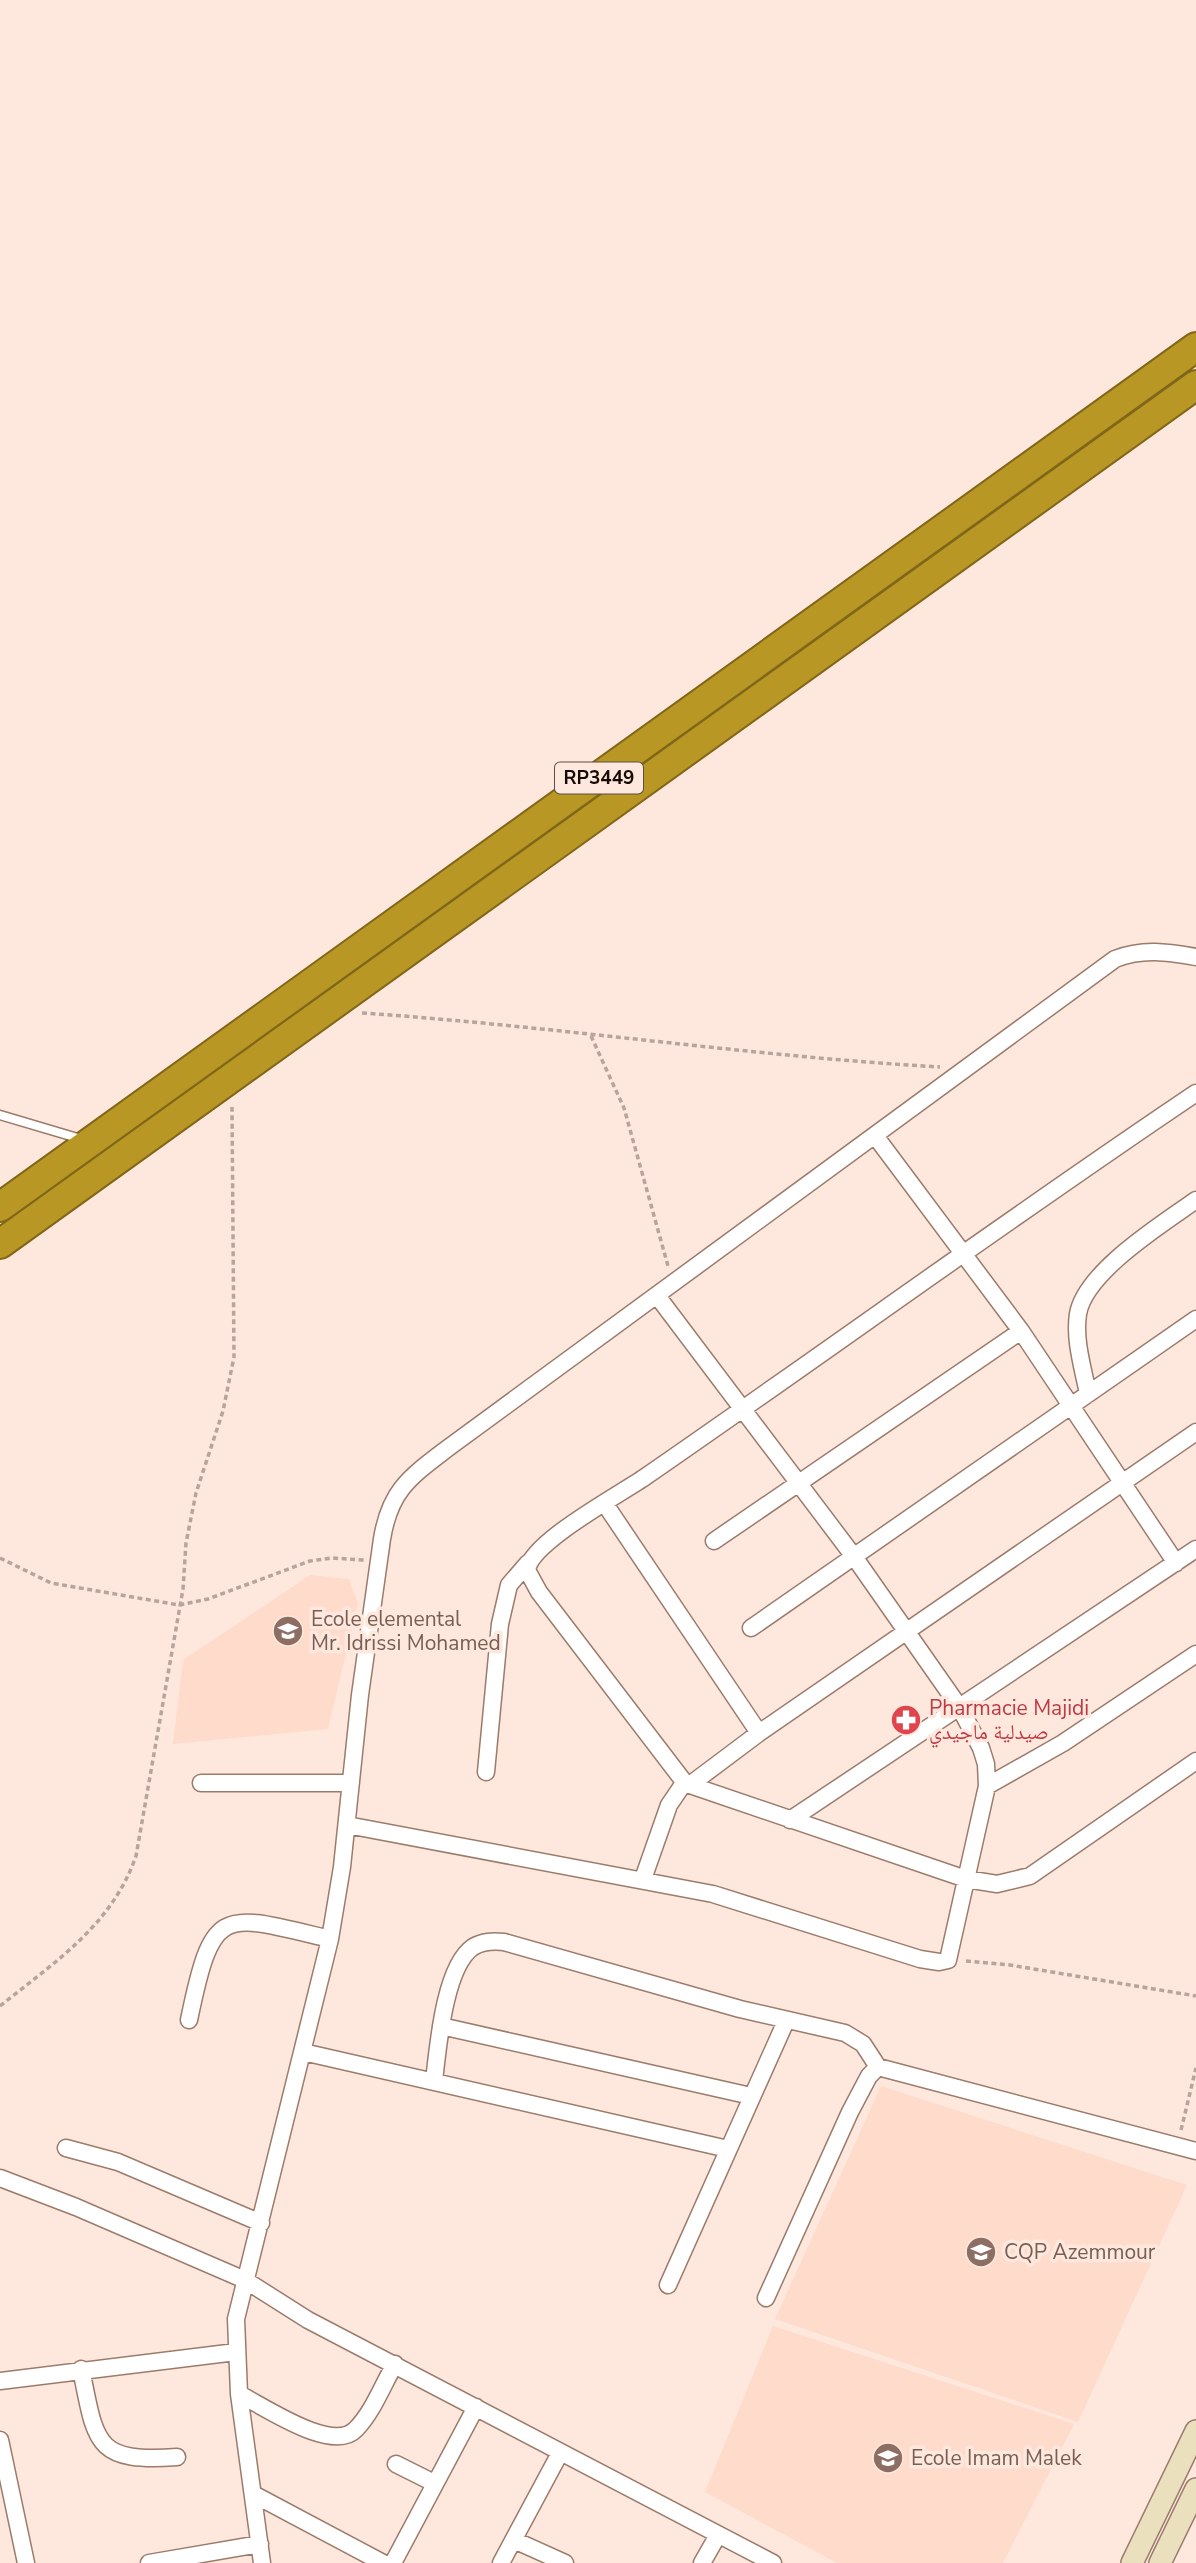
<svg xmlns="http://www.w3.org/2000/svg" width="1196" height="2563" viewBox="0 0 1196 2563" font-family="'Nunito Sans','Noto Naskh Arabic',sans-serif">
  <style>
    .built { fill: #fedbca }
    .lines { fill: none; stroke-linecap: round; stroke-linejoin: round }
    .lane-casing { stroke: #9c7b6b; stroke-width: 11 }
    .street-casing { stroke: #9c7b6b; stroke-width: 19 }
    .secondary-casing { stroke: #9c7b6b; stroke-width: 24 }
    .highway-casing { stroke: #7f6619; stroke-width: 32 }
    .path { stroke: #b7a49c; stroke-width: 3.5; stroke-dasharray: 5 3.5; stroke-linecap: butt }
    .lane { stroke: #fff; stroke-width: 8 }
    .street { stroke: #fff; stroke-width: 16 }
    .secondary { stroke: #eae0bd; stroke-width: 21 }
    .highway { stroke: #b89724; stroke-width: 28 }
    .labels { text-anchor: middle; dominant-baseline: central; stroke-width: 7; stroke-linejoin: round; paint-order: stroke }
    .shield { fill: #fee8de; stroke: #5c4d46; stroke-width: 2 }
    .shield-label { font-size: 19px; font-weight: bold; fill: #160a05 }
    .education-label { font-size: 21px; fill: #785e54; stroke: #fee8de; text-anchor: start }
    .health-label { font-size: 21px; fill: #be3a42; stroke: #fee8de; text-anchor: start }
  </style>
  <rect width="100%" height="100%" fill="#fee8de"/>
  <!-- built -->
  <path class="built" d="M 310,1575 L 349,1579 L 358,1603 L 328,1729 L 173,1744 L 183,1660 Z
    M 881,2086 L 1187,2185 L 1078,2422 L 775,2319 Z
    M 773,2326 L 1074,2424 L 1003,2563 L 837,2563 L 705,2492 Z"/>
  <g class="lines">
    <!-- lane casing -->
    <g class="lane-casing">
      <path id="lane" d="M 0,1115 L 81,1139"/>
    </g>
    <!-- street casing -->
    <g class="street-casing">
      <path id="street" d="M 876,1137 L 1021,1331 L 1176,1563
        M 1088,1394 C 1083,1368 1074,1340 1078,1314 C 1085,1272 1162,1224 1196,1200
        M 605,1504 L 759,1733
        M 714,1541 L 1021,1331
        M 751,1628 L 1196,1319
        M 486,1772 L 500,1624 L 509,1585 L 528,1563
        M 201,1783 L 351,1783
        M 685,1783 L 539,1592 L 527,1570 C 531,1542 619,1495 645,1477 C 829,1350 1010,1218 1196,1093
        M 691,1784 L 759,1733 L 1196,1432
        M 987,1786 L 1063,1743 L 1196,1654
        M 790,1820 L 1196,1549
        M 347,1825 L 713,1894 L 920,1959 L 939,1962 L 948,1960 L 987,1786 L 986,1764 L 981,1748 L 960,1708 L 855,1558 L 658,1297
        M 643,1879 L 669,1805 L 684,1783 L 966,1879 L 997,1884 L 1030,1876 L 1196,1761
        M 189,2020 C 213,1904 221,1913 330,1939
        M 441,2026 L 751,2096
        M 303,2052 L 728,2149
        M 434,2081 C 438,2048 444,1967 473,1947 C 483,1941 493,1941 504,1942 L 740,2009 L 845,2033 L 863,2044 L 878,2067 L 1196,2151
        M 66,2148 L 118,2162 L 261,2223
        M 0,2178 L 76,2207 L 245,2280 L 308,2320 L 773,2563
        M 668,2285 L 786,2021
        M 766,2298 L 850,2112 L 869,2076 L 878,2067
        M 81,2369 C 96,2443 94,2463 177,2457
        M 0,2381 L 236,2352
        M 239,2394 C 265,2407 333,2454 356,2429 C 373,2412 383,2384 395,2364
        M 0,2440 L 26,2563
        M 396,2464 L 434,2483
        M 255,2495 L 383,2563
        M 514,2540 L 565,2563
        M 149,2563 L 260,2544
        M 262,2563 L 239,2394 L 236,2319 L 330,1939 L 342,1867 L 360,1695 L 382,1539 C 390,1490 410,1477 448,1448 L 1115,959 C 1143,948 1167,952 1196,957
        M 393,2563 L 476,2407
        M 501,2563 L 560,2453
        M 702,2563 L 718,2535"/>
    </g>
    <!-- secondary casing -->
    <g class="secondary-casing">
      <path id="secondary" d="M 1132,2563 L 1196,2431
        M 1160,2563 L 1196,2489"/>
    </g>
    <!-- highway casing -->
    <g class="highway-casing">
      <path id="highway" d="M 0,1207 L 1196,347
        M 0,1244 L 1196,385"/>
    </g>
    <!-- path -->
    <path class="path" d="M 362,1013 C 555,1026 746,1056 940,1067
      M 591,1036 L 624,1108 L 668,1266
      M 0,1558 L 51,1583 L 179,1605 L 208,1599 L 310,1561 L 332,1558 L 364,1560
      M 966,1961 L 1010,1965 L 1196,1996
      M 0,2006 C 55,1962 112,1925 136,1856 L 183,1589 L 186,1543 L 196,1493 L 223,1411 L 234,1357 L 232,1107
      M 1181,2130 L 1196,2068"/>
    <!-- lane -->
    <use href="#lane" class="lane"/>
    <!-- street -->
    <use href="#street" class="street"/>
    <!-- secondary -->
    <use href="#secondary" class="secondary"/>
    <!-- highway -->
    <use href="#highway" class="highway"/>
  </g>
  <!-- icons -->
  <defs>
    <g id="school-disc" transform="scale(1.575)"><circle r="9.5" fill="#8d6e63" stroke="#fee8de"/><path d="M0-5L7-2L0 1L-7-2ZM-4 1L0 2.5L4 1V4Q0 6-4 4Z" fill="#fff"/></g>
    <g id="pharmacy-disc" transform="scale(1.575)"><circle r="9.5" fill="#e0444e" stroke="#fee8de"/><path d="M-2-6h4v4h4v4h-4v4h-4v-4h-4v-4h4Z" fill="#fff"/></g>
  </defs>
  <g fill-rule="evenodd">
    <use href="#school-disc" x="288" y="1631"/>
    <use href="#pharmacy-disc" x="906" y="1720"/>
    <use href="#school-disc" x="981" y="2252"/>
    <use href="#school-disc" x="888" y="2458"/>
  </g>
  <g class="labels">
    <!-- shield labels -->
    <rect class="shield" x="555" y="762.5" width="88" height="31" rx="5"/>
    <g class="shield-label">
      <text x="599" y="778">RP3449</text>
    </g>
    <!-- education labels -->
    <g class="education-label">
      <text x="311" y="1619">Ecole elemental<tspan x="311" dy="24">Mr. Idrissi Mohamed</tspan></text>
      <text x="1004" y="2252">CQP Azemmour</text>
      <text x="911" y="2458">Ecole Imam Malek</text>
    </g>
    <!-- health labels -->
    <g class="health-label">
      <text x="929" y="1708">Pharmacie Majidi<tspan x="929" dy="24">صيدلية ماجيدي</tspan></text>
    </g>
  </g>
</svg>
